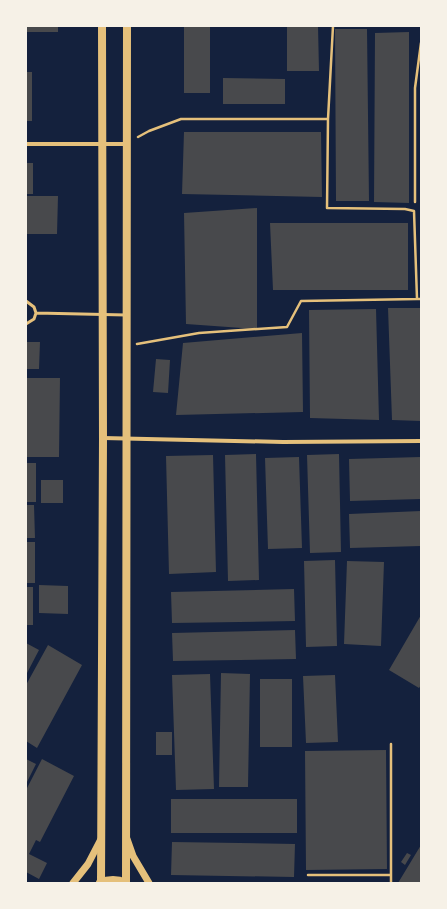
<svg xmlns="http://www.w3.org/2000/svg" width="447" height="909" viewBox="0 0 447 909" font-family="Karla,sans-serif">
  <style>
    .building { fill: #48494c }
    .lines { fill: none; stroke-linecap: round; stroke-linejoin: round }
    .path { stroke: #e5c07b; stroke-width: 2.5 }
    .service { stroke: #e5c07b; stroke-width: 3 }
    .minor { stroke: #e5c07b; stroke-width: 4 }
    .tertiary { stroke: #e5c07b; stroke-width: 7 }
    .secondary { stroke: #e5c07b; stroke-width: 8 }
  </style>
  <rect width="100%" height="100%" fill="#14213d"/>
  <!-- building -->
  <path class="building" d="M 26,26 L 58,26 L 58,32 L 26,32 Z
    M 184,26 L 210,26 L 210,93 L 184,93 Z
    M 287,26 L 318,26 L 319,71 L 287,71 Z
    M 335,29 L 367,29 L 369,201 L 336,201 Z
    M 409,32 L 409,203 L 374,202 L 375,33 Z
    M 26,72 L 32,72 L 32,121 L 26,121 Z
    M 223,78 L 285,79 L 285,104 L 223,104 Z
    M 184,132 L 321,132 L 322,197 L 182,194 Z
    M 26,163 L 33,163 L 33,194 L 26,194 Z
    M 26,196 L 58,196 L 57,234 L 26,234 Z
    M 257,208 L 257,329 L 186,324 L 184,213 Z
    M 270,223 L 408,223 L 408,290 L 273,290 Z
    M 388,308 L 421,308 L 421,421 L 392,420 Z
    M 376,309 L 379,420 L 310,418 L 309,310 Z
    M 302,333 L 303,412 L 176,415 L 183,343 Z
    M 26,342 L 40,342 L 39,369 L 26,369 Z
    M 156,359 L 170,360 L 168,393 L 153,392 Z
    M 26,378 L 60,378 L 59,457 L 26,457 Z
    M 256,454 L 259,580 L 228,581 L 225,455 Z
    M 339,454 L 341,552 L 310,553 L 307,455 Z
    M 213,455 L 216,572 L 169,574 L 166,456 Z
    M 299,457 L 302,548 L 268,549 L 265,458 Z
    M 421,457 L 421,499 L 350,501 L 349,459 Z
    M 26,463 L 36,463 L 36,502 L 26,502 Z
    M 41,480 L 63,480 L 63,503 L 41,503 Z
    M 26,505 L 34,505 L 35,538 L 26,538 Z
    M 421,511 L 421,546 L 350,548 L 349,514 Z
    M 26,542 L 35,542 L 35,583 L 26,583 Z
    M 335,560 L 337,646 L 306,647 L 304,561 Z
    M 347,561 L 384,562 L 381,646 L 344,644 Z
    M 39,585 L 68,586 L 68,614 L 39,613 Z
    M 26,587 L 33,587 L 33,625 L 26,625 Z
    M 294,589 L 295,621 L 172,623 L 171,592 Z
    M 421,615 L 421,685 L 419,688 L 389,670 Z
    M 295,630 L 296,659 L 173,661 L 172,633 Z
    M 26,643 L 39,650 L 26,675 Z
    M 48,645 L 82,665 L 37,748 L 26,741 L 26,685 Z
    M 221,673 L 250,674 L 248,787 L 219,787 Z
    M 210,674 L 214,789 L 176,790 L 172,675 Z
    M 335,675 L 338,742 L 306,743 L 303,676 Z
    M 260,679 L 292,679 L 292,747 L 260,747 Z
    M 156,732 L 172,732 L 172,755 L 156,755 Z
    M 386,750 L 387,869 L 306,870 L 305,751 Z
    M 26,759 L 36,764 L 26,784 Z
    M 42,759 L 74,776 L 40,842 L 36,840 L 29,854 L 47,863 L 39,879 L 26,872 L 26,790 Z
    M 171,799 L 297,799 L 297,833 L 171,833 Z
    M 172,842 L 295,844 L 294,877 L 171,875 Z
    M 421,845 L 421,883 L 398,883 Z
    M 407,853 L 411,855 L 405,865 L 401,862 Z"/>
  <g class="lines">
    <!-- path -->
    <path class="path" d="M 333,26 L 328,119 L 327,208 L 405,209 L 414,211 L 417,299 L 421,299
      M 138,137 L 149,131 L 181,119 L 328,119
      M 415,202 L 415,88 L 421,43
      M 137,344 L 199,333 L 287,327 L 301,301 L 417,299
      M 308,875 L 391,875
      M 391,883 L 391,744"/>
    <!-- service -->
    <path class="service" d="M 26,301 L 34,307 L 36,313 L 34,319 L 26,324
      M 36,313 L 126,315"/>
    <!-- minor -->
    <path class="minor" d="M 26,144 L 127,144
      M 103,438 L 283,442 L 421,441"/>
    <!-- tertiary -->
    <path class="tertiary" d="M 127,839 L 133,856 L 149,883
      M 73,883 L 88,864 L 101,839"/>
    <!-- secondary -->
    <path class="secondary" d="M 100,883 C 109,879 117,879 126,883
      M 101,883 L 103,438 L 102,26
      M 126,883 L 127,26"/>
  </g>
  <!-- border -->
  <rect width="447" height="909" fill="none" stroke="#f6f1e7" stroke-width="54"/>
</svg>
